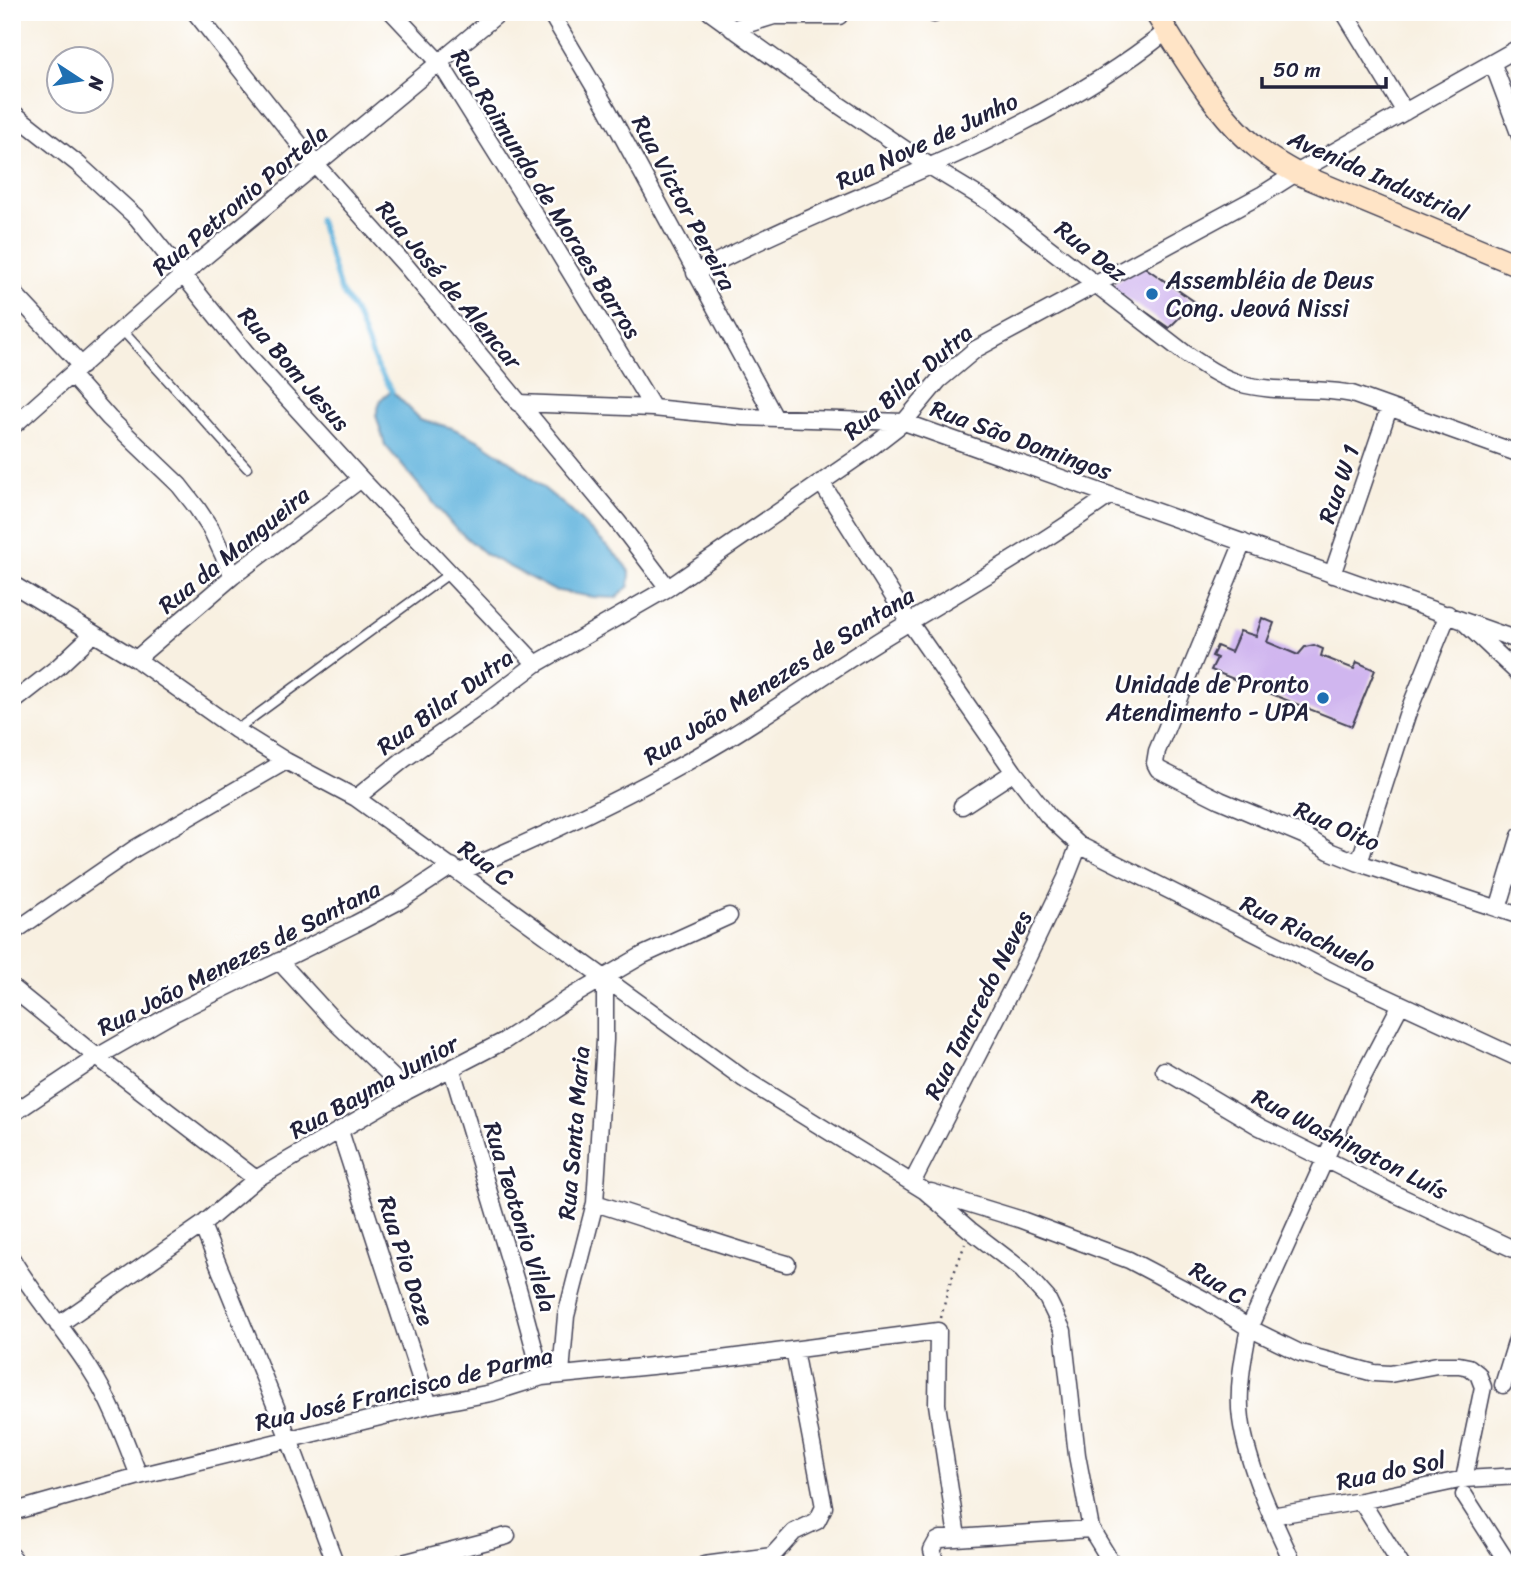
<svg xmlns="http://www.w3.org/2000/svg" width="1532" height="1577" viewBox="0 0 1532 1577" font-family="Sriracha,sans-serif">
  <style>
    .water { fill: #62b4dd; stroke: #426b8c; stroke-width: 2 }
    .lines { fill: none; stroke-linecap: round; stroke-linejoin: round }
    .stream { stroke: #62b4dd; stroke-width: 5 }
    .building { fill: #d0b6ef }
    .lane-casing { stroke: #424154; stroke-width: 11 }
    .street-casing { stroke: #424154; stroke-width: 19 }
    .secondary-casing { stroke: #424154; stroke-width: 24 }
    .path { stroke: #424154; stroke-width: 2.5; stroke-dasharray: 2 5; stroke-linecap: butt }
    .lane { stroke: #fff; stroke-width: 8 }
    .street { stroke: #fff; stroke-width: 16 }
    .secondary { stroke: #ffe4c6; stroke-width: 21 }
    .poi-dot { fill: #1f6fb2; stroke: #fff; stroke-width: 2.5 }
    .labels { text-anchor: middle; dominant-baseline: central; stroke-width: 5; stroke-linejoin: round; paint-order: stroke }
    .street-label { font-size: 24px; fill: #22223b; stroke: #fff }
    .poi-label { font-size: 24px; fill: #22223b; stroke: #fff; text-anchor: start }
  </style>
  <rect width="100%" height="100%" fill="#fff"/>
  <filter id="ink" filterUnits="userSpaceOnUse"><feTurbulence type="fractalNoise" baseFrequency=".0143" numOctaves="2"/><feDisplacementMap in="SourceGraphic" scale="14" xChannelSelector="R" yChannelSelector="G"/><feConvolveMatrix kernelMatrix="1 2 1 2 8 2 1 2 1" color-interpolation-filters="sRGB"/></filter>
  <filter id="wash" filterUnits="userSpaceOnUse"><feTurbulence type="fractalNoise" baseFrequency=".00686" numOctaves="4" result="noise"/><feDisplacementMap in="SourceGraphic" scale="28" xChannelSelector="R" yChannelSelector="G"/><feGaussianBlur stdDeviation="1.57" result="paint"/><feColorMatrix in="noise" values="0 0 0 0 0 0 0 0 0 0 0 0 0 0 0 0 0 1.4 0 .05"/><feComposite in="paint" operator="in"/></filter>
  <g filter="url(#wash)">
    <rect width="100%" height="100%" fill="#f8f0e1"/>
    <!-- water -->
    <path class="water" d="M 392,391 L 420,419 L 452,428 L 480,441 L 514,464 L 568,508 L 622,561 L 630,573 L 629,586 L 616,598 L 593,597 L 553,590 L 485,554 L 453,526 L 385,445 L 376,415 L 381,399 Z"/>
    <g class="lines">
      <!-- stream -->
      <path class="stream" d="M 319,219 L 340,289 L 357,316 L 376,365 L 392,391"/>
    </g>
    <g id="blocks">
      <!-- building -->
      <path class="building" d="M 1140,264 L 1195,302 L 1169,328 L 1110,287 Z
        M 1262,618 L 1274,623 L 1267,642 L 1298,655 L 1305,647 L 1314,645 L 1323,649 L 1321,656 L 1354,669 L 1357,662 L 1375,670 L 1352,726 L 1211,670 L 1217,658 L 1212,656 L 1217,646 L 1231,652 L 1240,631 L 1256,636 Z"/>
    </g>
  </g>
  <g filter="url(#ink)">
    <use href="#blocks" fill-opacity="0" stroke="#424154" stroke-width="2"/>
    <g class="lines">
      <!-- lane casing -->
      <g class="lane-casing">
        <path id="lane" d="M 122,330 L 247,468
          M 236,730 L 450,573"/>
      </g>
      <!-- street casing -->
      <g class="street-casing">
        <path id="street" d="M 195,12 L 316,165 L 407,267 L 618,522 L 668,588
          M 392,12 L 440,63 L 552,242 L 653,408
          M 550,12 L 608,110 L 775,418
          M 710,12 L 839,105 L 931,167 L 992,204 L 1186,354 C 1203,365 1219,377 1239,383 C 1275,394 1315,386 1352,394 L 1520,454
          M 1344,12 L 1405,112
          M 934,14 L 936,12
          M 732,29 L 774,16 L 839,16
          M 1493,64 L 1520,136
          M 12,112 L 78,164 L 137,218 L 247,354 L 361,479 L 536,664
          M 695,273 C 852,190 1026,144 1167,31
          M 12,291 L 82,366
          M 71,375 L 109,418 L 179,485 L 197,508 L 211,529 L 233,576
          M 518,403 L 653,408 L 743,417 L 904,422 L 1520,641
          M 12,427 L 184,274 L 500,12
          M 821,482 L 910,623 L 1014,772 L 1048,816 L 1079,845 L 1334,973 L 1520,1059
          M 1243,542 L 1157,751 L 1155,763 L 1158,769 L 1220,800 L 1305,836 L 1329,851 L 1359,863 L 1520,916
          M 1332,575 L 1389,408
          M 12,584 L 136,659 L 236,730 L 286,761 L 356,798 L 744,1079 L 925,1191 L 970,1230 L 1022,1270 L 1047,1298 L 1063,1331 L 1077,1455 L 1091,1529 L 1113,1565
          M 1466,624 L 1520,675
          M 136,659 L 233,576 L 361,479
          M 12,703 L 58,667 L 93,634
          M 356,798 L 403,760 L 483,704 L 536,664 L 668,588 L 864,453 L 904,422 L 939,380 L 976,349 L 1263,194 L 1296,173 L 1520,47
          M 962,806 L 1014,772
          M 1359,863 L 1407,715 L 1448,614
          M 460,872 C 551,833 640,791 725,740 C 775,710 822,676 872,645 C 951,596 1033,550 1109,496
          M 1498,909 L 1520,836
          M 12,933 L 134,849 L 286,761
          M 279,961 L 334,1021 L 407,1091
          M 12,988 L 97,1057 L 256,1179
          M 452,1070 L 519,1292 L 542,1377
          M 1164,1070 L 1260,1127 L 1397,1195 L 1520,1252
          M 12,1114 L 97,1057 L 172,1014 L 355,924 L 399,901 L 452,866
          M 340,1131 L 429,1405
          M 912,1183 L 1028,957 L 1066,878 L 1079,845
          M 931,1192 L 1019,1219 L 1129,1260 L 1205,1300 L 1249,1328 L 1300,1353 L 1374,1373 L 1390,1374 L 1437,1365 L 1459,1365 L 1469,1367 L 1478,1374 L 1483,1387 L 1464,1479
          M 595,1203 C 660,1223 723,1246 787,1264
          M 202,1225 L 289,1439 L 336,1565
          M 12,1259 C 35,1298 66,1331 90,1369 C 111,1401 125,1440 139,1476
          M 58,1325 L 202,1225 L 256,1179 L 407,1091 L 504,1041 L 571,997 L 643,955 L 729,916
          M 561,1373 L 566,1316 L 595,1203 L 605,1040 L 605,979
          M 1503,1385 L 1520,1330
          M 1464,1495 L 1509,1565
          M 1361,1501 L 1401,1565
          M 12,1512 L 139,1476 L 429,1405 L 491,1393 L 542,1377 L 721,1359 L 938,1331 L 937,1404 L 957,1537
          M 1271,1516 L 1361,1501 L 1464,1479 L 1520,1476
          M 12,1556 L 16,1565
          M 772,1556 L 794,1532 L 817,1521 L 824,1507 L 794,1350
          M 395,1565 L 507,1536
          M 704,1565 L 772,1556
          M 936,1565 L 932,1550 L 937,1541 L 941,1539 L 1091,1529
          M 1294,1565 C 1274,1523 1247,1465 1241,1419 C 1237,1389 1243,1358 1249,1328 L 1358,1086 L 1401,1004"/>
      </g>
      <!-- secondary casing -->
      <g class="secondary-casing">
        <path id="secondary" d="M 1155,12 C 1183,56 1215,113 1255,146 C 1267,157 1282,165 1296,173 L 1520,266"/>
      </g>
      <!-- path -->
      <path class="path" d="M 941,1318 L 948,1289 L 965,1244"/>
      <!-- lane -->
      <use href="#lane" class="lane"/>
      <!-- street -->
      <use href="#street" class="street"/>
      <!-- secondary -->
      <use href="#secondary" class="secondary"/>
    </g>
  </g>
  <!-- markers -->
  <g class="poi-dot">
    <circle cx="1152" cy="294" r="7"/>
    <circle cx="1323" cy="698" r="7"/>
  </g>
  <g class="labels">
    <!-- street labels -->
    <g class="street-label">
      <text transform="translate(927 141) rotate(-25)">Rua Nove de Junho</text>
      <text transform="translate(1378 176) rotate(24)">Avenida Industrial</text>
      <text transform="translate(546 194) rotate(58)">Rua Raimundo de Moraes Barros</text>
      <text transform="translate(240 200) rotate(-40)">Rua Petronio Portela</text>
      <text transform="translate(684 203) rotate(62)">Rua Victor Pereira</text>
      <text transform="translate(1091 251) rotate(38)">Rua Dez</text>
      <text transform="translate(449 285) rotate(50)">Rua José de Alencar</text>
      <text transform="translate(294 369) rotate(49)">Rua Bom Jesus</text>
      <text transform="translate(908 382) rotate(-41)">Rua Bilar Dutra</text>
      <text transform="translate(1021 440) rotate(20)">Rua São Domingos</text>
      <text transform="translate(1339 484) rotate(-71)">Rua W 1</text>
      <text transform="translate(234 550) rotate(-39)">Rua da Mangueira</text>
      <text transform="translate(779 676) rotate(-32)">Rua João Menezes de Santana</text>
      <text transform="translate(445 702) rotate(-36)">Rua Bilar Dutra</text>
      <text transform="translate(1337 826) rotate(24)">Rua Oito</text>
      <text transform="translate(486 863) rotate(36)">Rua C</text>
      <text transform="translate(1308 934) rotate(26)">Rua Riachuelo</text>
      <text transform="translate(239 958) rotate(-27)">Rua João Menezes de Santana</text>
      <text transform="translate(978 1005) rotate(-63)">Rua Tancredo Neves</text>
      <text transform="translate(374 1087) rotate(-29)">Rua Bayma Junior</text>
      <text transform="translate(574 1133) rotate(-85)">Rua Santa Maria</text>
      <text transform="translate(1350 1144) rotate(27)">Rua Washington Luís</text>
      <text transform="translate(520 1217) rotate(73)">Rua Teotonio Vilela</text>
      <text transform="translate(406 1261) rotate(72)">Rua Pio Doze</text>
      <text transform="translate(1218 1283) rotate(31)">Rua C</text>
      <text transform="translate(404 1389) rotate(-13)">Rua José Francisco de Parma</text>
      <text transform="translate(1391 1471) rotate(-12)">Rua do Sol</text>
    </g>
    <!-- poi labels -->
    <g class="poi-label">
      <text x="1166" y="280">Assembléia de Deus<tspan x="1166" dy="28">Cong. Jeová Nissi</tspan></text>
      <text x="1309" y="684" text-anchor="end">Unidade de Pronto<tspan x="1309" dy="28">Atendimento - UPA</tspan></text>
    </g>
  </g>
  <!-- margin -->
  <rect width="1532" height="1577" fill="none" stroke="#fff" stroke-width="42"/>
  <!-- north arrow -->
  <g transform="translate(80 80) rotate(102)"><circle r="33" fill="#ffffff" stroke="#a7a7b1" stroke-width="2"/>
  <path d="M0-5L12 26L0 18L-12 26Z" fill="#1f6fb2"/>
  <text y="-10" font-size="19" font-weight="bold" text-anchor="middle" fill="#22223b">N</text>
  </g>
  <!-- scale -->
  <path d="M1262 77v10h124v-10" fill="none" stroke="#22223b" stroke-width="3.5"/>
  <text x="1273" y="77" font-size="21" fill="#22223b" stroke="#ffffff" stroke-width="5" paint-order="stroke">50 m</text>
</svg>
